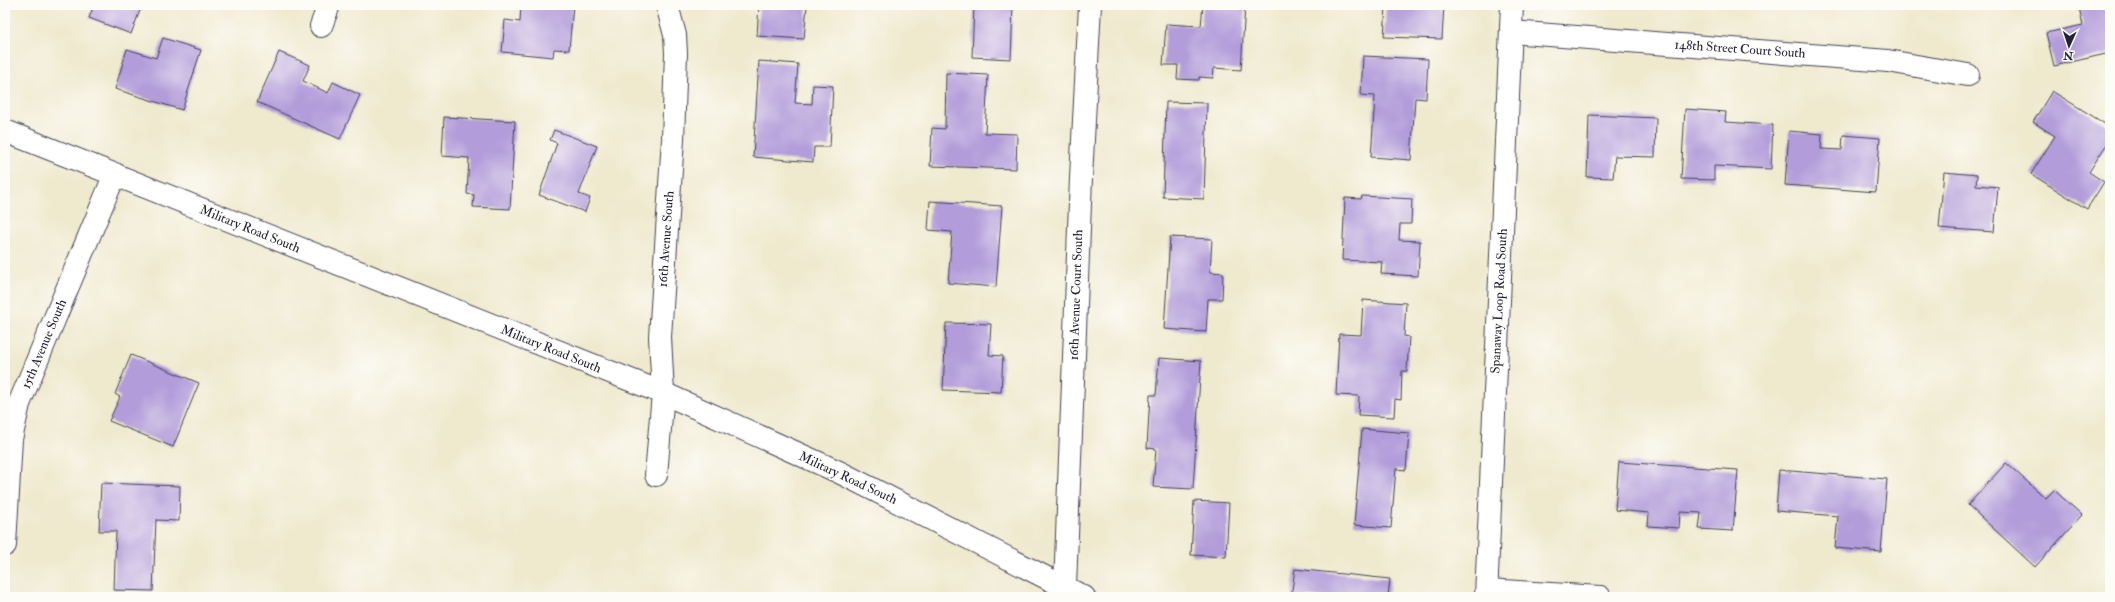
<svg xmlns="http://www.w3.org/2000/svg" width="2115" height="602" viewBox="0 0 2115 602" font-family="'IM FELL Double Pica',serif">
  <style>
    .building { fill: #b29cda }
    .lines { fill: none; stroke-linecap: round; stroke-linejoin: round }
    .minor-casing { stroke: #414051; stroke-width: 24 }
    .major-casing { stroke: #414051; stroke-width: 24 }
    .minor { stroke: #fff; stroke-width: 22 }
    .major { stroke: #fff; stroke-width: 22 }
    .labels { text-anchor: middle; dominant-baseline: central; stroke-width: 3; stroke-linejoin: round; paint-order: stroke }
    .street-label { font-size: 13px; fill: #22223b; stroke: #fdfcf7 }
  </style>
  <rect width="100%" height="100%" fill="#fdfcf7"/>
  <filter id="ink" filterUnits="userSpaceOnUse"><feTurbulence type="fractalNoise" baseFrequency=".025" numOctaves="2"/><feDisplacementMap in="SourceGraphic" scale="8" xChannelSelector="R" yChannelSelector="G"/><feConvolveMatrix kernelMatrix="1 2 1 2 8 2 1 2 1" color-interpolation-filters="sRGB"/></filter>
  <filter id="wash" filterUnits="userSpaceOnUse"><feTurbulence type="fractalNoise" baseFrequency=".012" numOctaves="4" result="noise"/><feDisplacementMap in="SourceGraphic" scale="16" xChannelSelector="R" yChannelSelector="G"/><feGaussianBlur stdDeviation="0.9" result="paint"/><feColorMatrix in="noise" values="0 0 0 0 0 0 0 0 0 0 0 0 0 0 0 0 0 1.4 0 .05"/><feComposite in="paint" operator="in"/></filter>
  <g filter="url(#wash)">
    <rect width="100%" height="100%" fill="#efe9ce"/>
    <g id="blocks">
      <!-- building -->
      <path class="building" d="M 94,5 L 142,5 L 131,34 L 89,18 Z
        M 521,5 L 573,5 L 569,50 L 554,49 L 553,57 L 502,52 L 505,20 L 520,22 Z
        M 759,5 L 807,5 L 804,39 L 757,36 Z
        M 974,5 L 1013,5 L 1011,59 L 972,57 Z
        M 1203,5 L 1245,5 L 1241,70 L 1214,68 L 1213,78 L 1199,77 L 1199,80 L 1177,79 L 1178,65 L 1163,65 L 1166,24 L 1201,26 Z
        M 1386,5 L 1444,5 L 1442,39 L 1384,37 Z
        M 2078,5 L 2110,5 L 2110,53 L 2054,66 L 2046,33 L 2083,25 Z
        M 163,38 L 201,50 L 182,110 L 115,89 L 127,49 L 156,58 Z
        M 279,52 L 310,65 L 303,81 L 328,93 L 333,82 L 360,95 L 340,139 L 257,102 Z
        M 1363,56 L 1428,59 L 1426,99 L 1415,98 L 1411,160 L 1371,157 L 1375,96 L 1361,95 Z
        M 759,61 L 798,64 L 795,103 L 812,104 L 813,85 L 833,86 L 830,147 L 814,147 L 813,162 L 753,157 Z
        M 946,73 L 988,75 L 985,133 L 1017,134 L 1016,169 L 930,166 L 932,128 L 945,129 Z
        M 2052,91 L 2110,127 L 2110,139 L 2089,172 L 2104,182 L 2087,209 L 2031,174 L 2055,136 L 2033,122 Z
        M 1166,102 L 1207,103 L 1204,199 L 1163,197 Z
        M 1685,109 L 1726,112 L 1725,122 L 1773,125 L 1771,169 L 1714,166 L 1714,180 L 1681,179 Z
        M 1589,115 L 1656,118 L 1655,157 L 1615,156 L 1613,178 L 1587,177 Z
        M 444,117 L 515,121 L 510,209 L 473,207 L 474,195 L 467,194 L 469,158 L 442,156 Z
        M 554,130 L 597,146 L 579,194 L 590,198 L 585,212 L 539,195 L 557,143 L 550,140 Z
        M 1789,131 L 1822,134 L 1821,149 L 1842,150 L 1843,135 L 1880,138 L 1876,192 L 1785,185 Z
        M 1944,172 L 1977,175 L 1976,185 L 1998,187 L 1994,232 L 1939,228 Z
        M 1362,196 L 1412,199 L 1411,224 L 1400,224 L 1399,240 L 1420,241 L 1418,276 L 1381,274 L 1382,262 L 1342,260 L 1345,198 L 1361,199 Z
        M 930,201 L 1002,206 L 996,287 L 948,283 L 952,232 L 928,230 Z
        M 1170,237 L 1212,239 L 1210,272 L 1223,273 L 1222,299 L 1208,299 L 1206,332 L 1164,329 Z
        M 1363,300 L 1406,303 L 1404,336 L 1409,337 L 1407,371 L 1402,371 L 1401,400 L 1395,399 L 1394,417 L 1358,415 L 1359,396 L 1336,395 L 1339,334 L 1361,335 Z
        M 946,323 L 991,324 L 989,355 L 1003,356 L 1001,392 L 943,390 Z
        M 131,355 L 199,383 L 173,447 L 109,421 L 120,397 L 115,394 Z
        M 1159,358 L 1201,361 L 1193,489 L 1153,487 L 1156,449 L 1147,448 L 1150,395 L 1156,395 Z
        M 1362,429 L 1409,433 L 1406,470 L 1396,469 L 1391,528 L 1354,525 Z
        M 1619,462 L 1738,470 L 1733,531 L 1699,529 L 1701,513 L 1680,512 L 1679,528 L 1648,526 L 1649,513 L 1615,510 Z
        M 2006,463 L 2046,498 L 2054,490 L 2082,515 L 2035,567 L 1968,505 Z
        M 1779,470 L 1887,479 L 1881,552 L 1835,548 L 1838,516 L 1776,511 Z
        M 101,483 L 180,486 L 179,521 L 156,520 L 153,591 L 114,590 L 116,531 L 99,531 Z
        M 1194,501 L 1229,503 L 1226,557 L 1191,555 Z
        M 1295,569 L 1390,579 L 1388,597 L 1291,597 Z"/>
    </g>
  </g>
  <g filter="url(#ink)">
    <use href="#blocks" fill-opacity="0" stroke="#414051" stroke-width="1"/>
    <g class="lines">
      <!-- minor casing -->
      <g class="minor-casing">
        <path id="minor" d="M 321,26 L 329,5
          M 1511,32 L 1888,61 L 1968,75
          M 656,475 L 663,393 L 660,337 L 673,139 L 676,53 L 675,35 L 667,5
          M 5,545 L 11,439 L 19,404 L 115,174
          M 1065,586 L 1081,178 L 1090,5
          M 1487,590 L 1600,597"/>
      </g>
      <!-- major casing -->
      <g class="major-casing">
        <path id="major" d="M 5,131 L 663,393 L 841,473 L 1084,597
          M 1486,597 L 1512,5"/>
      </g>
      <!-- minor -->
      <use href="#minor" class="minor"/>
      <!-- major -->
      <use href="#major" class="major"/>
    </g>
  </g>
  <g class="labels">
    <!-- street labels -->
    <g class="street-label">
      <text transform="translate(1740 49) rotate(4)">148th Street Court South</text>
      <text transform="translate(250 229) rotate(22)">Military Road South</text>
      <text transform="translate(666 239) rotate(-86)">16th Avenue South</text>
      <text transform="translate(1076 295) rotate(-88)">16th Avenue Court South</text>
      <text transform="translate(1499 301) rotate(-87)">Spanaway Loop Road South</text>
      <text transform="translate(44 344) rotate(-67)">15th Avenue South</text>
      <text transform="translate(551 349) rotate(22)">Military Road South</text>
      <text transform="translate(848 478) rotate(25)">Military Road South</text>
    </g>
  </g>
  <!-- margin -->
  <rect width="2115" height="602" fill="none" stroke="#fdfcf7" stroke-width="20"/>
  <!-- north arrow -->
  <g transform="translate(2069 46) rotate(183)" stroke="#fdfcf7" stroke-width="3" paint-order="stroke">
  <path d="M0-3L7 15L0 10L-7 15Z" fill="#22223b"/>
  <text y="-6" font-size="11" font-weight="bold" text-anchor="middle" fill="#22223b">N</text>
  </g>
</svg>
